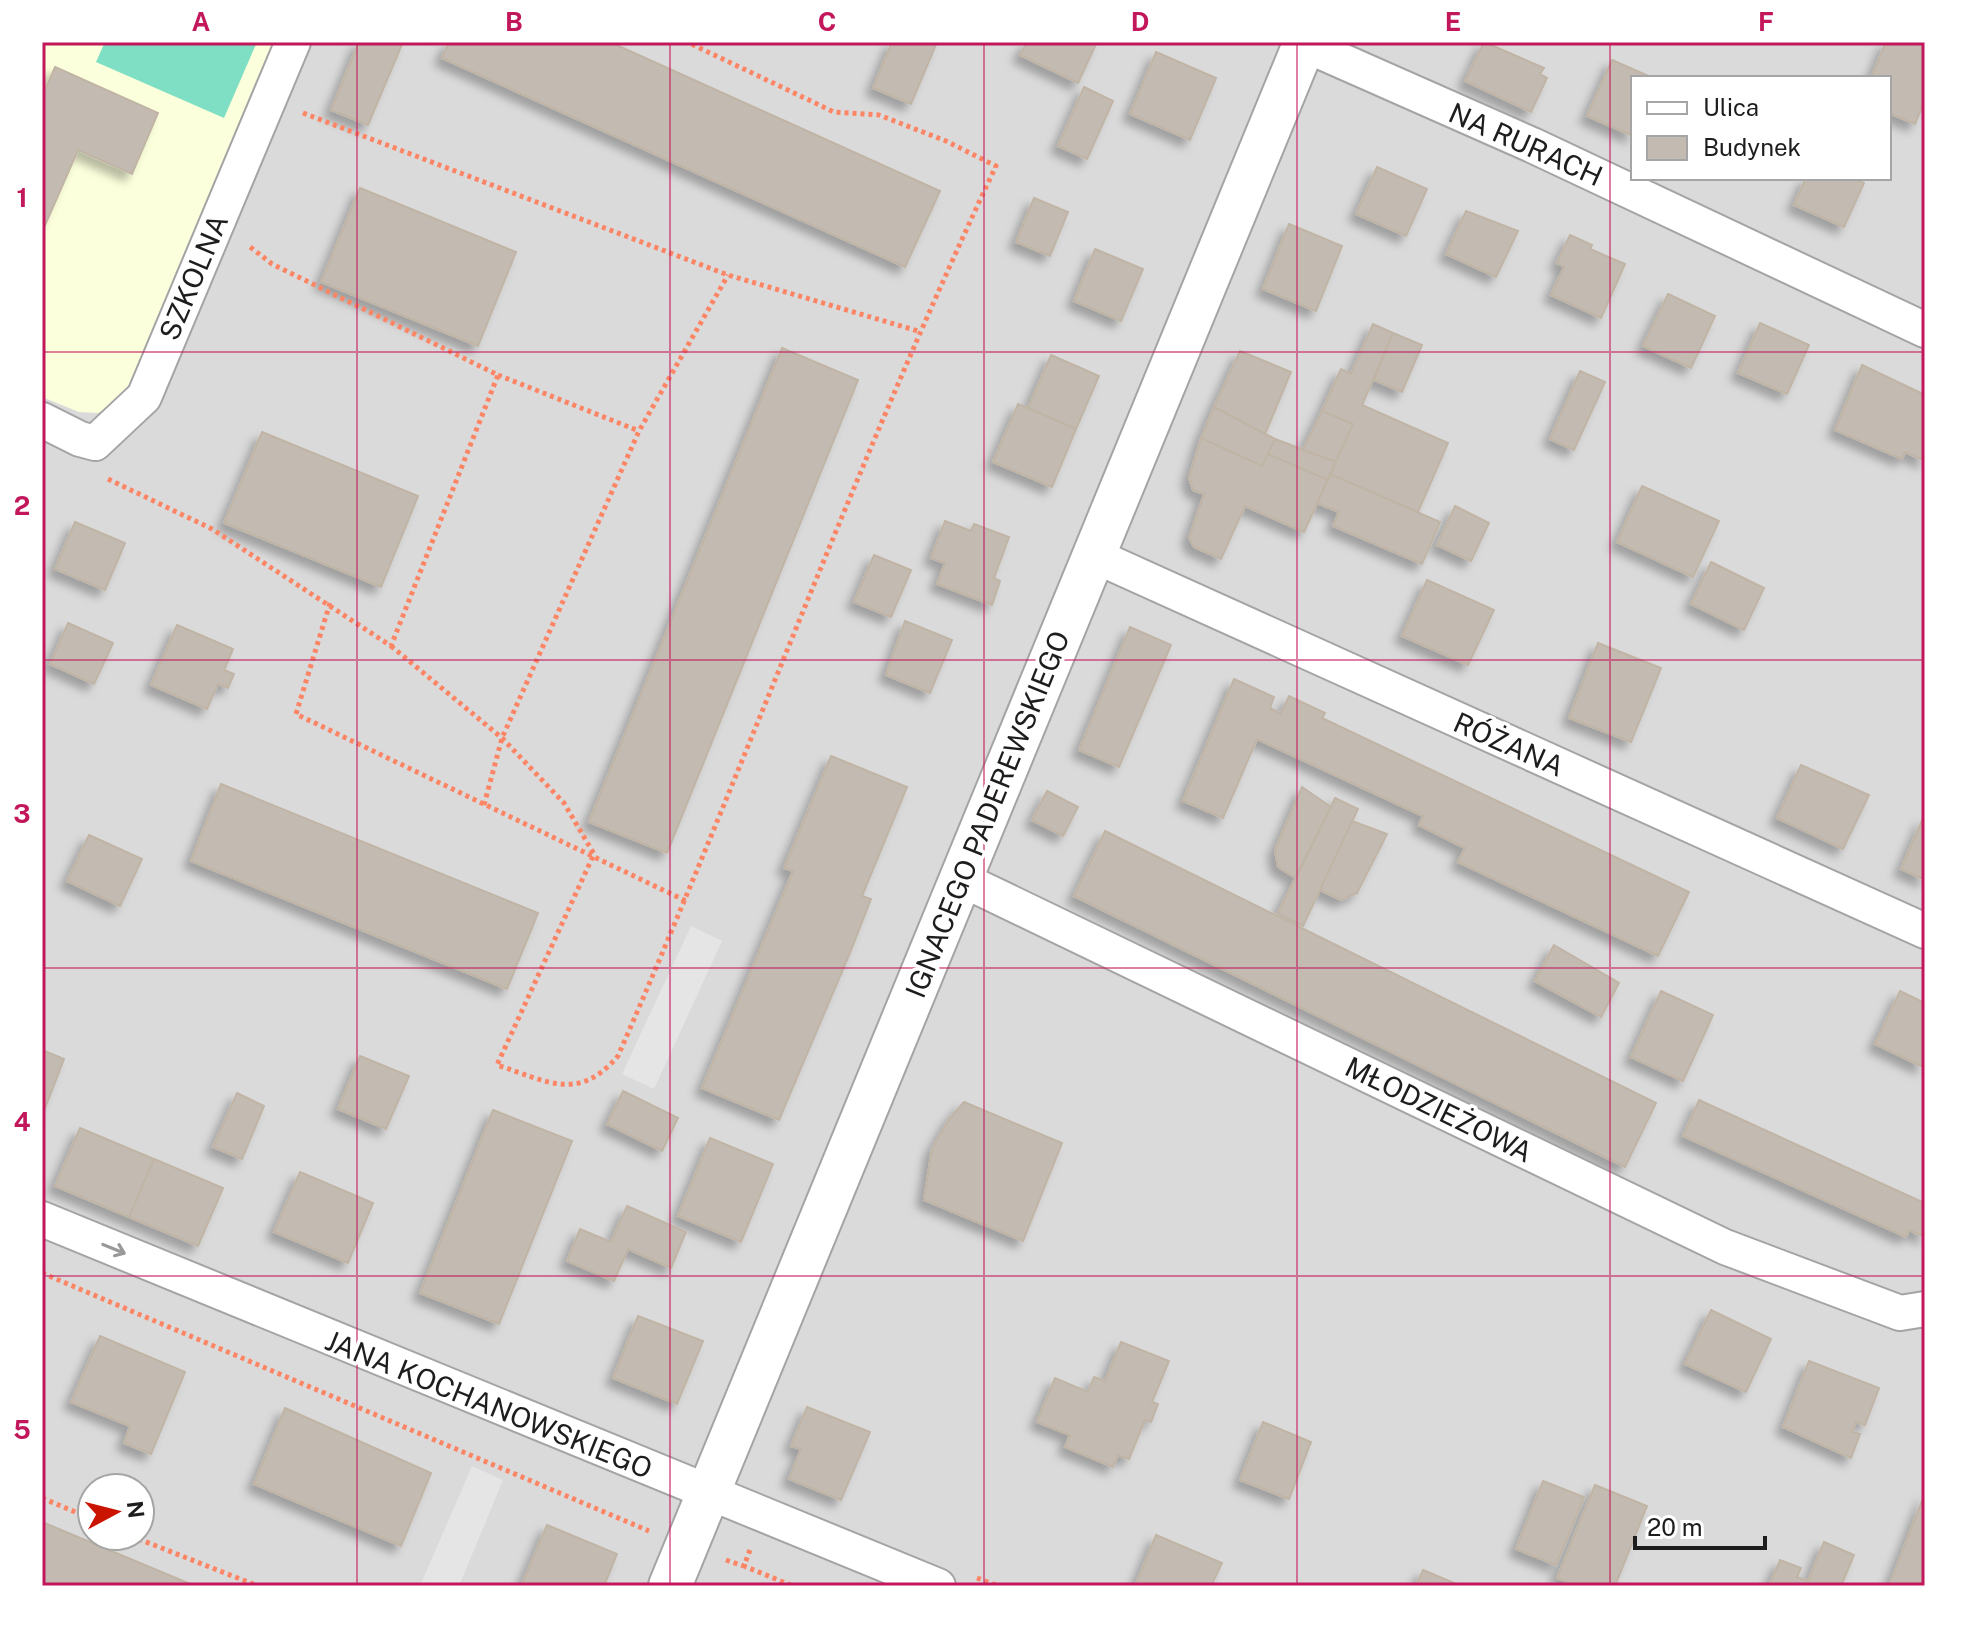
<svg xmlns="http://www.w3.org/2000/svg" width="1967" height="1628" viewBox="0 0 1967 1628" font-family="'Public Sans',sans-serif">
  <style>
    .residential { fill: #dbdada; fill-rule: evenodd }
    .education { fill: #fbffdb }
    .pitch { fill: #7fdfc4 }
    .parking { fill: #e5e5e5 }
    .building { fill: #c3bbb2; stroke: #c0b4a5; stroke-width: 2; filter: url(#shadow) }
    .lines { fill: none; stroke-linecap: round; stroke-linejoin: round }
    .minor-casing { stroke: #a4a4a4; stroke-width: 38 }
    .tertiary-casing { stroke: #a4a4a4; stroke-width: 46 }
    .path { stroke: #fc8566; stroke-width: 5; stroke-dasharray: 4 4; stroke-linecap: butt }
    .minor { stroke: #fff; stroke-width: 34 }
    .tertiary { stroke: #fff; stroke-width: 42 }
    .oneway { stroke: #999 }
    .grid { fill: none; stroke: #c2185b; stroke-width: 2; stroke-opacity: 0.55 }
    .labels { text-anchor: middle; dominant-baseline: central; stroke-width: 7; stroke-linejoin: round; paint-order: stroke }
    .street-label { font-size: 28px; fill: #1d1d1d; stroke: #fff }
    .neatline { fill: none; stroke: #c2185b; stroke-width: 3 }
    .grid-label { font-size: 26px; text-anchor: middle; font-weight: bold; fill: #c2185b }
  </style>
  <defs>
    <filter id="shadow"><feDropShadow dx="-7" dy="7" stdDeviation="4" flood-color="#0004"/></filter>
  </defs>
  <rect width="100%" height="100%" fill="#eeece3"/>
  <!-- residential -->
  <path class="residential" d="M 42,42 L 1925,42 L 1925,1586 L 42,1586 ZM 1633,78 L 1889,78 L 1889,178 L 1633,178 ZM 92,1488 L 140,1488 L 140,1536 L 92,1536 Z"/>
  <!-- education -->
  <path class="education" d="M 42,42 L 273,42 L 133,382 L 122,400 L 98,413 L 79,412 L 42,397 Z"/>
  <!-- pitch -->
  <path class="pitch" d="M 105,42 L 257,42 L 224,118 L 96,62 Z"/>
  <!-- parking -->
  <path class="parking" d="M 691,926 L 722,941 L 654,1089 L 622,1074 Z
    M 472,1466 L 503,1480 L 459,1586 L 420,1586 Z"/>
  <!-- building -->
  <path class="building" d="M 359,42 L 403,42 L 368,125 L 331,110 Z
    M 449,42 L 610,42 L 940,191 L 905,267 L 442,58 Z
    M 892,42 L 937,42 L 911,104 L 873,88 Z
    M 1027,42 L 1097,42 L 1078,83 L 1020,55 Z
    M 1484,42 L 1544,68 L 1540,74 L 1547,78 L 1531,112 L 1465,81 Z
    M 1886,42 L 1925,44 L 1925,100 L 1915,124 L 1889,113 L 1889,78 L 1871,78 Z
    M 1156,52 L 1216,78 L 1190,140 L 1130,114 Z
    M 1612,60 L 1653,78 L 1633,78 L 1633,136 L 1587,116 Z
    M 55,67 L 158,113 L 132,174 L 78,150 L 42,232 L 42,97 Z
    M 1084,87 L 1113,101 L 1087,159 L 1058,146 Z
    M 1377,167 L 1427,189 L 1406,236 L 1356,214 Z
    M 1806,178 L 1852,178 L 1864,183 L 1844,227 L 1794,205 Z
    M 360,188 L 516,252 L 478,346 L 321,282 Z
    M 1034,198 L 1068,212 L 1050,256 L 1016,242 Z
    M 1466,211 L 1518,231 L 1496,277 L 1446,254 Z
    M 1289,224 L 1342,246 L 1316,311 L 1263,289 Z
    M 1570,235 L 1592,245 L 1590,249 L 1625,264 L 1601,318 L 1551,295 L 1564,267 L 1557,263 Z
    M 1095,249 L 1143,269 L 1121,321 L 1074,301 Z
    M 1668,294 L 1715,316 L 1691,368 L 1643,346 Z
    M 1760,323 L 1809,345 L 1787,394 L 1738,373 Z
    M 1373,324 L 1393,333 L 1362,405 L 1448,443 L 1418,512 L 1330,474 L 1353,424 L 1322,411 L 1341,369 L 1351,374 Z
    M 1393,333 L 1422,345 L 1402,392 L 1374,380 Z
    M 782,348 L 858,380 L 667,853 L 589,822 Z
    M 1240,351 L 1291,372 L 1265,434 L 1214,407 Z
    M 1051,355 L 1099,376 L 1076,429 L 1028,408 Z
    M 1862,365 L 1925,395 L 1925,461 L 1905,452 L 1902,459 L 1835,430 Z
    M 1580,371 L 1605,382 L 1574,450 L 1550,439 Z
    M 1018,404 L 1076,429 L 1052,487 L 993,462 Z
    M 1214,407 L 1275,439 L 1262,466 L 1201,438 Z
    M 1322,411 L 1353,424 L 1336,462 L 1303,450 Z
    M 262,432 L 418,496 L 381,587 L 224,523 Z
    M 1201,438 L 1262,466 L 1268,454 L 1328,480 L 1304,532 L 1245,506 L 1221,559 L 1194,547 L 1189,538 L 1204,494 L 1193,490 L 1189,478 Z
    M 1275,439 L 1336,462 L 1328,480 L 1268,454 Z
    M 1330,474 L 1440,522 L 1422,564 L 1333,526 L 1339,512 L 1317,503 Z
    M 1642,486 L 1719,521 L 1693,577 L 1617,542 Z
    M 1455,506 L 1489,523 L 1471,561 L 1437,545 Z
    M 945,521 L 971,531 L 974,524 L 1009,537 L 994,578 L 1000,581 L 992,605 L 937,584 L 945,563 L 931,558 Z
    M 75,522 L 125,543 L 105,590 L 55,569 Z
    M 874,555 L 911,570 L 891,617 L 854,602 Z
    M 1711,562 L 1764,588 L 1744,630 L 1691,604 Z
    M 1427,580 L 1494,610 L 1468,665 L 1402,636 Z
    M 905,621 L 952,640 L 930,693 L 886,675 Z
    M 68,623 L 113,643 L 94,684 L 50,664 Z
    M 177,625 L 233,649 L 224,670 L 234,674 L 228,688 L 218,684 L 207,709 L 151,685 Z
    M 1130,627 L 1171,645 L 1119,767 L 1079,750 Z
    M 1598,643 L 1661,668 L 1631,742 L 1569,718 Z
    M 1234,679 L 1274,697 L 1270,708 L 1281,714 L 1289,696 L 1325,713 L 1322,718 L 1689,892 L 1658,956 L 1458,862 L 1465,848 L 1419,825 L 1423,816 L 1257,739 L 1223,818 L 1183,801 Z
    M 831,756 L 907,787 L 862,896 L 871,899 L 849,955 L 779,1120 L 702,1088 L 793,871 L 784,868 Z
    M 1801,765 L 1869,795 L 1843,849 L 1777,818 Z
    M 221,784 L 538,913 L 507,989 L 191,861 Z
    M 1302,787 L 1331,807 L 1296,878 L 1278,867 L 1275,850 Z
    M 1047,791 L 1078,807 L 1063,836 L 1032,820 Z
    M 1335,798 L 1358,809 L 1303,926 L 1278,913 Z
    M 1923,818 L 1925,818 L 1925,880 L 1901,869 Z
    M 1352,821 L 1387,834 L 1357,893 L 1341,900 L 1320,890 Z
    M 1105,831 L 1656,1103 L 1625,1167 L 1074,896 Z
    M 89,835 L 142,859 L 120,906 L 67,881 Z
    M 1554,945 L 1619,983 L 1601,1017 L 1535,981 Z
    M 1661,991 L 1713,1015 L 1683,1081 L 1631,1057 Z
    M 1900,991 L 1925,1003 L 1923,1067 L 1875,1044 Z
    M 42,1050 L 64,1059 L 42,1116 Z
    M 360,1056 L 409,1076 L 386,1129 L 338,1109 Z
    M 623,1091 L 678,1118 L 662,1151 L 607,1124 Z
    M 237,1093 L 264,1106 L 242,1159 L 213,1147 Z
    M 1699,1100 L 1922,1202 L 1925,1197 L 1925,1237 L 1909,1230 L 1906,1237 L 1683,1136 Z
    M 964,1102 L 1062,1143 L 1023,1241 L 924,1200 L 932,1149 L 949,1119 Z
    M 493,1110 L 572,1141 L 499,1324 L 420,1293 Z
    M 80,1128 L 154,1159 L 129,1217 L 55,1186 Z
    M 710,1138 L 773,1164 L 741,1242 L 678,1216 Z
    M 154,1159 L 223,1188 L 198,1246 L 129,1217 Z
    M 300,1172 L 373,1203 L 348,1263 L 274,1232 Z
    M 627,1206 L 686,1232 L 671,1268 L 628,1249 L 614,1281 L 567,1261 L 580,1229 L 611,1242 Z
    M 1711,1310 L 1771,1339 L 1746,1392 L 1685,1364 Z
    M 638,1316 L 703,1341 L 677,1404 L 613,1378 Z
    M 100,1336 L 185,1372 L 151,1454 L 124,1443 L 130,1426 L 71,1402 Z
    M 1121,1342 L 1169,1361 L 1152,1402 L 1158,1404 L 1151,1422 L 1145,1420 L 1129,1459 L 1118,1455 L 1113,1467 L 1065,1447 L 1070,1435 L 1037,1422 L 1055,1378 L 1088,1392 L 1094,1377 L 1105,1381 Z
    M 1809,1361 L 1879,1388 L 1865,1425 L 1856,1422 L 1852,1432 L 1860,1434 L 1851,1458 L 1783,1427 Z
    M 807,1407 L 870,1432 L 841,1500 L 789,1479 L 801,1449 L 791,1446 Z
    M 285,1408 L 431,1473 L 401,1546 L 254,1484 Z
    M 1263,1422 L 1311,1442 L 1289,1499 L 1240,1480 Z
    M 1543,1481 L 1584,1497 L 1556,1565 L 1516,1549 Z
    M 1595,1485 L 1647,1506 L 1615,1586 L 1577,1586 L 1557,1578 Z
    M 1925,1493 L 1925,1586 L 1889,1586 Z
    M 42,1522 L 195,1586 L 42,1586 Z
    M 547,1525 L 617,1554 L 604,1586 L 522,1584 Z
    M 1156,1535 L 1222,1563 L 1211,1586 L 1135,1586 Z
    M 1824,1542 L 1854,1555 L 1841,1586 L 1769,1586 L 1780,1560 L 1801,1568 L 1797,1577 L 1808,1581 Z
    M 1423,1570 L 1461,1586 L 1416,1586 Z"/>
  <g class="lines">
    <!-- minor casing -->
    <g class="minor-casing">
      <path id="minor" d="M 1299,42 L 1532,145 L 1925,330
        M 42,420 L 80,439 L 95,443 L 144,397 L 293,42
        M 1093,555 L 1925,931
        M 961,879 L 1725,1247 L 1900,1313 L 1925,1309
        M 42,1219 L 938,1586"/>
    </g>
    <!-- tertiary casing -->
    <g class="tertiary-casing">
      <path id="tertiary" d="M 670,1586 L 1305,42"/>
    </g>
    <!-- path -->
    <path class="path" d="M 303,113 L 728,275 L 918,331
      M 498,375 L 639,431
      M 108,479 L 212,529 L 391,646 L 498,375 L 272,264 L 249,246
      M 330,603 L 296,714 L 686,901
      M 391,646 L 502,738 L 564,803 L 594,854 L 497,1065 C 547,1081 578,1103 618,1056 C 747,761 858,458 996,166 L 946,141 L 879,115 L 834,112 L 687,42
      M 484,805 L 502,738 L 639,431 L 728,275
      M 42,1273 L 649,1531
      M 42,1498 L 92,1519
      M 131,1536 L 258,1586
      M 750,1550 L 744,1566 L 793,1586
      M 726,1560 L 744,1566
      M 977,1578 L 998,1586"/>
    <!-- minor -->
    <use href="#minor" class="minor"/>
    <!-- tertiary -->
    <use href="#tertiary" class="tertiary"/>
  </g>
  <!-- one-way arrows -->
  <defs><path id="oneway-shaft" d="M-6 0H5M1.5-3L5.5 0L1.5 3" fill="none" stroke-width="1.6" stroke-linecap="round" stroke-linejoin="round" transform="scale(2)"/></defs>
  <use class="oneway" href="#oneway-shaft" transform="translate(114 1249) rotate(22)"/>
  <!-- grid -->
  <path class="grid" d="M 357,42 L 357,1586M 670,42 L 670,1586M 984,42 L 984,1586M 1297,42 L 1297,1586M 1610,42 L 1610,1586M 42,352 L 1925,352M 42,660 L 1925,660M 42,968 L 1925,968M 42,1276 L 1925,1276"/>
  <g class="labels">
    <!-- street labels -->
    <g class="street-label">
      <text transform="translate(1526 144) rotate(24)">NA RURACH</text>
      <text transform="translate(193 277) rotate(-67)">SZKOLNA</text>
      <text transform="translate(1509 744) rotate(24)">RÓŻANA</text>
      <text transform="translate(987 814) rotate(-68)">IGNACEGO PADEREWSKIEGO</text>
      <text transform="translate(1439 1109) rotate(26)">MŁODZIEŻOWA</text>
      <text transform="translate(489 1404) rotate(22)">JANA KOCHANOWSKIEGO</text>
    </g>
  </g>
  <!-- border -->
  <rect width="1967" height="1628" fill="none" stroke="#ffffff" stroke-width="88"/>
  <!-- legend -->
  <rect x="1631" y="76" width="260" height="104" fill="#ffffff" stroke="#a5a5a5" stroke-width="2"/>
  <rect x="1647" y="102" width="40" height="12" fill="#ffffff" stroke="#a5a5a5" stroke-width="2"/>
  <text x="1703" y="116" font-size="24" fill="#1d1d1d">Ulica</text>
  <rect x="1647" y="136" width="40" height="24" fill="#c3bbb2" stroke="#a5a5a5" stroke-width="2"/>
  <text x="1703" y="156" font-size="24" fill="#1d1d1d">Budynek</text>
  <!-- north arrow -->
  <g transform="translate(116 1512) rotate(83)"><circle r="38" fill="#ffffff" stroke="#a5a5a5" stroke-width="2"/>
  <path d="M0-6L14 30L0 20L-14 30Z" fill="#ca1400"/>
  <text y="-12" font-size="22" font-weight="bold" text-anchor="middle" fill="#1d1d1d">N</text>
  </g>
  <!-- scale -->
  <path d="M1635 1536v12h130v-12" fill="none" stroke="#1d1d1d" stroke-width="4"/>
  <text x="1647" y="1536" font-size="24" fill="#1d1d1d" stroke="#ffffff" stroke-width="6" paint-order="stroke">20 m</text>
  <rect x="44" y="44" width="1879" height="1540" class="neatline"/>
  <g class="grid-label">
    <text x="201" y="31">A</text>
    <text x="514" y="31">B</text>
    <text x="827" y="31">C</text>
    <text x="1140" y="31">D</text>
    <text x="1453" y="31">E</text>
    <text x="1766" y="31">F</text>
    <text x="22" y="207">1</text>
    <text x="22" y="515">2</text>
    <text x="22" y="823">3</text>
    <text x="22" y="1131">4</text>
    <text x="22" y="1439">5</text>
  </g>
</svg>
